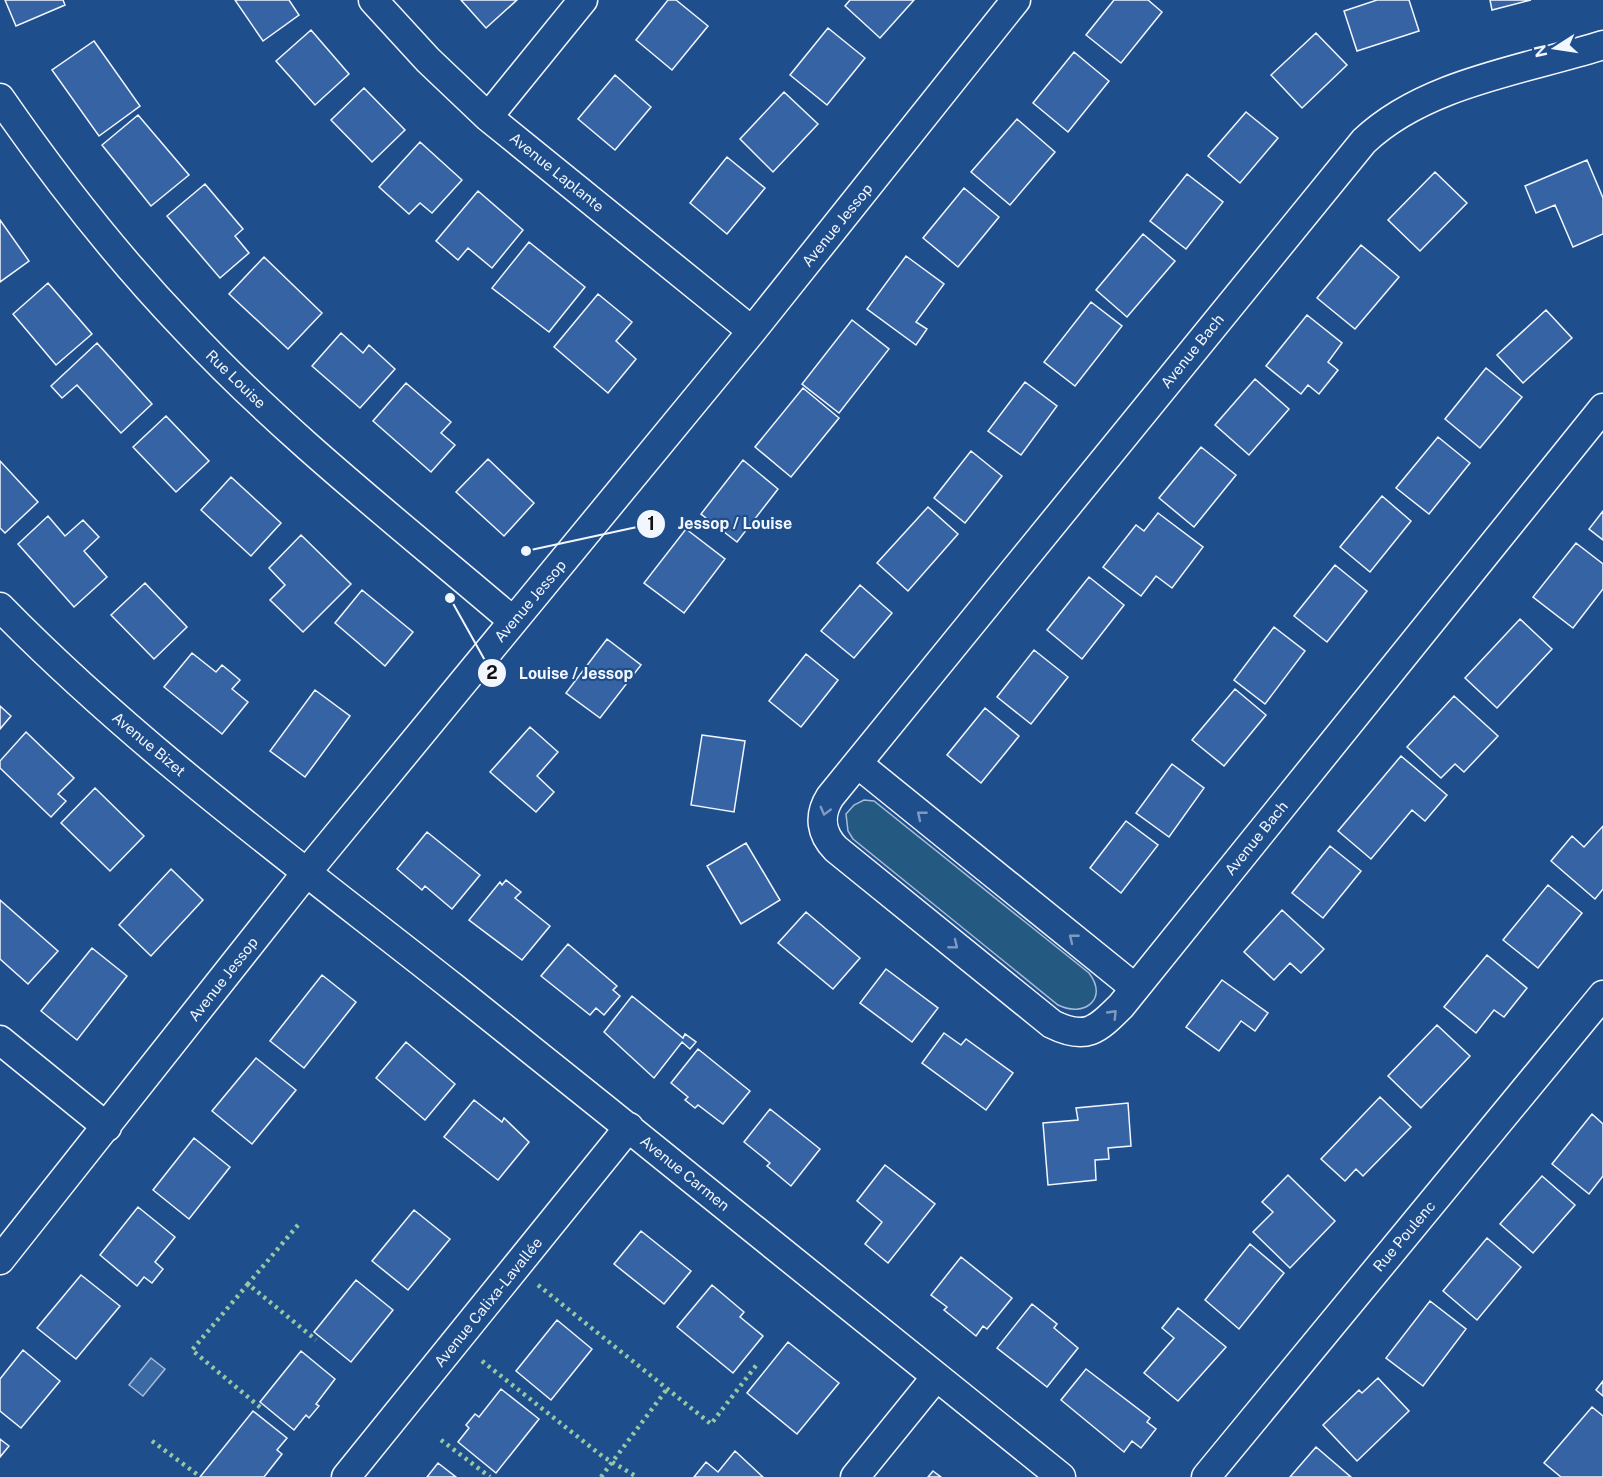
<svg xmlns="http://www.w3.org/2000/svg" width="1603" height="1477" viewBox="0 0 1603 1477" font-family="'Public Sans',sans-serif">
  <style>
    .green { fill: #245a82; stroke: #a8bbd7; stroke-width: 1.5 }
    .water { fill: #3b69a3; stroke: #a8bbd7; stroke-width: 1.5 }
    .building { fill: #3563a3; stroke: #f2f6ff; stroke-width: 1.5 }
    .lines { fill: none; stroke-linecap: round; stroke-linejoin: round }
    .street-casing { stroke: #f2f6ff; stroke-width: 31 }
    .street { stroke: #1f4e8c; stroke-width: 28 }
    .hedge { stroke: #97c8a6; stroke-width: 4.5; stroke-dasharray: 3 4.5; stroke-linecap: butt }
    .oneway { stroke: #7e9ac0 }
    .labels { text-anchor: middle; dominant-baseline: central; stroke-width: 4.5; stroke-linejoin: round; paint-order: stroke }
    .street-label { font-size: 15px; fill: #f2f6ff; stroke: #1f4e8c }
    .leader { fill: none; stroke: #f2f6ff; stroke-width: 2 }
    .callout-dot { fill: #f2f6ff; stroke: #1f4e8c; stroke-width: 2 }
    .mark-label { font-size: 18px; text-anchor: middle; font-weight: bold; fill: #111 }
    .callout-label { font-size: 16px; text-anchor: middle; font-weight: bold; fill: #f2f6ff; stroke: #1f4e8c; stroke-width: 4.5; stroke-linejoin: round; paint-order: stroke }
  </style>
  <rect width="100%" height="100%" fill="#1f4e8c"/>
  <!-- green -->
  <path class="green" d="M 864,800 L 874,801 L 1089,973 C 1109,999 1084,1018 1058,1005 L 853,839 L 848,831 L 846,814 L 854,805 Z"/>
  <!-- water -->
  <path class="water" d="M 151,1358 L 165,1369 L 143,1396 L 129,1385 Z"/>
  <!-- building -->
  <path class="building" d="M 5,0 L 63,0 L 65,5 L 16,26 Z
    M 235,0 L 289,0 L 299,15 L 263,41 Z
    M 461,0 L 517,0 L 486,28 Z
    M 668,0 L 676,0 L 708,26 L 672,70 L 636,40 Z
    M 850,0 L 914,0 L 880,38 L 845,6 Z
    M 1114,0 L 1148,0 L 1162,12 L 1121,63 L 1086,35 Z
    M 1377,0 L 1409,0 L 1419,31 L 1357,51 L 1344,11 Z
    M 1490,0 L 1531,0 L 1492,10 Z
    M 828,28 L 865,58 L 827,105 L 790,75 Z
    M 311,30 L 349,74 L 315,105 L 276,61 Z
    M 1316,33 L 1347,65 L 1302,108 L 1271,75 Z
    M 94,41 L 140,106 L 99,136 L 52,70 Z
    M 1074,52 L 1109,81 L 1068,132 L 1033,103 Z
    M 615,75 L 651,107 L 615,150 L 578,119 Z
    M 364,88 L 405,130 L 372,162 L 331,120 Z
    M 784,92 L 818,124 L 773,172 L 740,139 Z
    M 1246,112 L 1278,138 L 1240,183 L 1208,156 Z
    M 138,115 L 189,175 L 151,206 L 102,145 Z
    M 1017,119 L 1055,152 L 1010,205 L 971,172 Z
    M 420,142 L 462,180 L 432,213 L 420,203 L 409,214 L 379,187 Z
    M 727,157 L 765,188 L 727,234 L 690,203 Z
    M 1587,160 L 1603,198 L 1603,234 L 1573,247 L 1555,205 L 1536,213 L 1525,186 Z
    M 1435,172 L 1467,203 L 1420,251 L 1388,220 Z
    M 1187,174 L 1223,202 L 1186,249 L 1150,221 Z
    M 205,184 L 243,229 L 235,236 L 249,253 L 220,278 L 167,216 Z
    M 964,188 L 999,217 L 958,267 L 923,238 Z
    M 478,191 L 523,230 L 492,268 L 468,248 L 458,260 L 436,241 Z
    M 0,220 L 29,261 L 0,282 Z
    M 1143,234 L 1175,261 L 1127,317 L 1096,290 Z
    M 529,242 L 585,287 L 549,332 L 492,288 Z
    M 1361,245 L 1399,277 L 1355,329 L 1317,298 Z
    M 906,256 L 944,284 L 916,322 L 927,329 L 916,345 L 867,309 Z
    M 264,257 L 322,313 L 288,349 L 229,294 Z
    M 48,283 L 92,334 L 56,365 L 13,314 Z
    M 598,294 L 632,322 L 616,341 L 636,359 L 608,393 L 554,347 Z
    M 1091,302 L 1122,326 L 1075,386 L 1044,362 Z
    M 1546,310 L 1572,338 L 1523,383 L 1497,355 Z
    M 1307,315 L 1342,343 L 1328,362 L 1338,370 L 1319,394 L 1308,385 L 1301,394 L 1266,366 Z
    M 852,320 L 889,349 L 839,413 L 802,384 Z
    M 341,333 L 363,353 L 369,345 L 395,369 L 360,408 L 312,366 Z
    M 97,343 L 152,404 L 121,433 L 77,385 L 62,398 L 51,386 Z
    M 1486,368 L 1522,397 L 1480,448 L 1445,419 Z
    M 1255,379 L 1289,409 L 1249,455 L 1215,425 Z
    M 1025,382 L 1057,406 L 1021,455 L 988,431 Z
    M 406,383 L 451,422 L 441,433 L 455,445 L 431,472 L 373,421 Z
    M 803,388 L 839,418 L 791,477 L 755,447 Z
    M 166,416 L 209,461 L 176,492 L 133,447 Z
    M 1438,437 L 1470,463 L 1429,514 L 1396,488 Z
    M 1201,447 L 1236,475 L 1194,527 L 1159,498 Z
    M 971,451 L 1002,476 L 965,523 L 934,498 Z
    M 488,459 L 534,503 L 504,536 L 456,492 Z
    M 743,460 L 778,489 L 737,542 L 701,514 Z
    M 0,461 L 38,502 L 5,533 L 0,528 Z
    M 231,477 L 281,523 L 251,556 L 201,510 Z
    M 1382,496 L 1411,521 L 1370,572 L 1340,547 Z
    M 928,507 L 958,534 L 908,591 L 877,563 Z
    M 1603,511 L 1603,540 L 1589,529 Z
    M 1158,513 L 1203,547 L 1172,588 L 1156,576 L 1141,596 L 1103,567 L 1136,525 L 1144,531 Z
    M 48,516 L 65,536 L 83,520 L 99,537 L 84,551 L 107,577 L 74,607 L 18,544 Z
    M 686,529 L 725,559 L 684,613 L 644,583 Z
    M 301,535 L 351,584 L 303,632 L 270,600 L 285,585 L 269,568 Z
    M 1576,543 L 1603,564 L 1603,589 L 1573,628 L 1533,597 Z
    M 1335,565 L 1367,591 L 1327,642 L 1294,616 Z
    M 1089,577 L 1124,605 L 1082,659 L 1047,630 Z
    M 145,583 L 187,627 L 154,659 L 111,615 Z
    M 860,585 L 892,613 L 854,658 L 821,631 Z
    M 362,590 L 413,632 L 385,666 L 335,623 Z
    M 1520,619 L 1552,649 L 1497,708 L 1465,678 Z
    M 1274,627 L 1305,651 L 1265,704 L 1234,680 Z
    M 607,639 L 641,665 L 600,718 L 566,693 Z
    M 1034,650 L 1068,677 L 1031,724 L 997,697 Z
    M 192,653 L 216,672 L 222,665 L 240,680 L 232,689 L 248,702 L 222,734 L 164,687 Z
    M 806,654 L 838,680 L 801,727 L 769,701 Z
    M 1235,689 L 1266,715 L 1224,766 L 1192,740 Z
    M 315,690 L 350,716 L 305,777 L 270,751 Z
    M 1454,696 L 1498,736 L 1464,772 L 1455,764 L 1441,778 L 1407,747 Z
    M 0,706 L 11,716 L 0,729 Z
    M 985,708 L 1019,736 L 981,783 L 947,755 Z
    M 530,727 L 558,752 L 537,776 L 554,792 L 536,812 L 490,772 Z
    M 26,732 L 74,778 L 58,794 L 66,801 L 51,817 L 0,768 L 0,761 Z
    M 702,735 L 745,741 L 734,812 L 691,805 Z
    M 1401,756 L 1447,795 L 1425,821 L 1412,810 L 1371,859 L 1338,831 Z
    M 1172,764 L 1204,788 L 1169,837 L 1136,813 Z
    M 95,788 L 144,836 L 110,871 L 61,823 Z
    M 1126,821 L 1158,845 L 1121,893 L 1090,868 Z
    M 1603,826 L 1603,889 L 1595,899 L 1551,861 L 1572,836 L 1584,847 Z
    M 427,832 L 480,875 L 452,909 L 425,886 L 422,890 L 397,869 Z
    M 746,843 L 780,900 L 741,924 L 707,866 Z
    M 1330,846 L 1361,871 L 1323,918 L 1292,893 Z
    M 171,869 L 203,900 L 151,956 L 119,925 Z
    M 506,880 L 521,892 L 515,898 L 550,926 L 522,960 L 469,920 L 500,882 L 502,885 Z
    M 1548,885 L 1582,913 L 1538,968 L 1503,940 Z
    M 0,900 L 58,951 L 28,984 L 0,959 Z
    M 1282,910 L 1324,949 L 1301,973 L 1290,963 L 1274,980 L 1244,952 Z
    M 806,912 L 860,958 L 833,989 L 778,943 Z
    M 568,944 L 617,986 L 613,990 L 620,996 L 604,1015 L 596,1008 L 590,1015 L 541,976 Z
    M 92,948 L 127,976 L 77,1040 L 41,1011 Z
    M 1487,955 L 1527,988 L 1504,1017 L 1494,1010 L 1476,1033 L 1444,1007 Z
    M 886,969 L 938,1008 L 912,1042 L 860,1003 Z
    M 322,975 L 356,1002 L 304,1068 L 270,1041 Z
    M 1222,980 L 1268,1013 L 1255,1031 L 1241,1021 L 1219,1051 L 1186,1027 Z
    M 632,996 L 683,1038 L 685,1034 L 696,1042 L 690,1049 L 682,1042 L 654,1078 L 604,1032 Z
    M 1437,1025 L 1470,1056 L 1421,1108 L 1388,1076 Z
    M 944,1033 L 961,1045 L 966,1039 L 1013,1073 L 986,1110 L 922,1063 Z
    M 406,1042 L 455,1084 L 425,1120 L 376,1078 Z
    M 698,1049 L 750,1091 L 723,1124 L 698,1105 L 695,1108 L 685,1100 L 688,1097 L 671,1083 Z
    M 256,1058 L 296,1090 L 252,1144 L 212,1111 Z
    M 1380,1097 L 1411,1127 L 1363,1176 L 1356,1169 L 1345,1181 L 1321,1159 Z
    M 474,1100 L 502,1122 L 504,1118 L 529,1142 L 498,1180 L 444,1137 Z
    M 1128,1103 L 1131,1146 L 1108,1148 L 1109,1159 L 1095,1160 L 1096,1180 L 1048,1185 L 1043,1123 L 1078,1120 L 1076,1108 Z
    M 770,1109 L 820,1149 L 791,1186 L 767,1166 L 770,1163 L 744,1142 Z
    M 1592,1114 L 1603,1124 L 1603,1176 L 1589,1194 L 1552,1164 Z
    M 194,1138 L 230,1167 L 189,1219 L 153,1190 Z
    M 885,1165 L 935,1204 L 888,1263 L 865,1244 L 882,1222 L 857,1201 Z
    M 1288,1175 L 1335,1221 L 1290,1268 L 1253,1232 L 1273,1212 L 1262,1202 Z
    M 1542,1176 L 1575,1205 L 1533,1253 L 1500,1224 Z
    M 138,1207 L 175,1237 L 155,1262 L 163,1269 L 152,1283 L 144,1277 L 137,1286 L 100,1255 Z
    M 414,1210 L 450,1239 L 408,1290 L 372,1261 Z
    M 641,1231 L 691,1271 L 664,1304 L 614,1264 Z
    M 1487,1238 L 1521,1267 L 1477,1320 L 1443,1291 Z
    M 1250,1244 L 1284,1273 L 1239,1329 L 1205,1300 Z
    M 961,1257 L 1012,1298 L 987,1329 L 983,1326 L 976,1336 L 944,1310 L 947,1307 L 931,1295 Z
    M 81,1275 L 120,1306 L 76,1359 L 37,1328 Z
    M 356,1280 L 393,1310 L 351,1362 L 314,1332 Z
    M 712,1285 L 744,1312 L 740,1317 L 763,1336 L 733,1373 L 677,1327 Z
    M 1430,1301 L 1466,1329 L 1423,1386 L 1386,1358 Z
    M 1032,1304 L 1057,1324 L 1054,1328 L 1078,1348 L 1047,1387 L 997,1348 Z
    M 1178,1308 L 1226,1347 L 1178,1401 L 1144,1373 L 1174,1338 L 1162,1328 Z
    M 557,1320 L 592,1349 L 551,1400 L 516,1371 Z
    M 788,1342 L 839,1383 L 797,1434 L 747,1393 Z
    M 23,1350 L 60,1381 L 21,1428 L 0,1411 L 0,1379 Z
    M 301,1351 L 335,1379 L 316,1404 L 319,1406 L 309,1418 L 306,1415 L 294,1430 L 260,1402 Z
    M 1086,1369 L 1150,1418 L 1147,1422 L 1156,1429 L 1141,1448 L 1132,1441 L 1124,1452 L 1061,1400 Z
    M 1378,1378 L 1409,1411 L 1357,1461 L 1323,1425 L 1359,1390 L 1362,1393 Z
    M 1603,1381 L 1603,1396 L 1596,1390 Z
    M 501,1389 L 539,1419 L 496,1473 L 458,1442 L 469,1428 L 466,1425 L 475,1414 L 479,1417 Z
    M 1592,1407 L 1603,1416 L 1603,1477 L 1561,1477 L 1544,1463 Z
    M 253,1411 L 287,1438 L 277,1450 L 282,1454 L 264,1477 L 200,1477 Z
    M 0,1439 L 9,1446 L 0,1457 Z
    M 1316,1447 L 1351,1477 L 1290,1477 Z
    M 735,1451 L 763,1477 L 694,1477 L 706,1462 L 718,1472 Z
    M 438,1463 L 456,1477 L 427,1477 Z
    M 933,1471 L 941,1477 L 928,1477 Z"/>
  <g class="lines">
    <!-- street casing -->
    <g class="street-casing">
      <path id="street" d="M 373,0 L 428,60 L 488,117 L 752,331
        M 1603,45 C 1524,70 1425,83 1364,141 L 830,797 C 818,816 821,834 836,849 L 1052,1024 C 1086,1041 1097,1030 1121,1006 L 1603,408
        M 0,98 C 56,179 117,257 185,328 C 285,435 402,526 513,621
        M 488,117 L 583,0
        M 0,607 C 138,748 300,866 454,988 C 657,1150 858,1314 1061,1477
        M 858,764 L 1135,988
        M 0,1040 L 107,1127
        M 0,1260 L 307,872 L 752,331 L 1016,0
        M 346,1477 L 629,1127
        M 855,1477 L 936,1377
        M 1206,1477 L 1603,995"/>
    </g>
    <!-- street -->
    <use href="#street" class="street"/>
    <!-- hedge -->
    <path class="hedge" d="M 298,1225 L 248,1284 L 316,1340
      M 248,1284 L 192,1350 L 261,1408
      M 538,1285 L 711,1424 L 758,1363
      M 482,1361 L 602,1456 L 637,1477
      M 441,1440 L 490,1477
      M 152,1441 L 198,1475
      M 601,1477 L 667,1389"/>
  </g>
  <!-- one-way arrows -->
  <defs><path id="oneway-chevron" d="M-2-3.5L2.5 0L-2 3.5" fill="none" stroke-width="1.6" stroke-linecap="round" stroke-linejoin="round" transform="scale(1.5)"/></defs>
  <g class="oneway">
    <use href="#oneway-chevron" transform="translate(825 811) rotate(105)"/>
    <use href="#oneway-chevron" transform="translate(921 815) rotate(-141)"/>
    <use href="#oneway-chevron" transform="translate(1073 938) rotate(-141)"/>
    <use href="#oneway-chevron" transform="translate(954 945) rotate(39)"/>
    <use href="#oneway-chevron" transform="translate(1113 1014) rotate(-46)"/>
  </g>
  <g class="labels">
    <!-- street labels -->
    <g class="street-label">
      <text transform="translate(557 172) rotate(39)">Avenue Laplante</text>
      <text transform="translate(837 225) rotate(-51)">Avenue Jessop</text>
      <text transform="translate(1192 351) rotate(-51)">Avenue Bach</text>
      <text transform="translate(236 379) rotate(44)">Rue Louise</text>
      <text transform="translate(530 601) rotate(-50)">Avenue Jessop</text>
      <text transform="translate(149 744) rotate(40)">Avenue Bizet</text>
      <text transform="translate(1256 838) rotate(-51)">Avenue Bach</text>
      <text transform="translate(223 979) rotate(-52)">Avenue Jessop</text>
      <text transform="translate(685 1173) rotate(39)">Avenue Carmen</text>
      <text transform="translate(1404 1236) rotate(-50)">Rue Poulenc</text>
      <text transform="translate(488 1302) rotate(-51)">Avenue Calixa-Lavallée</text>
    </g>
  </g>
  <!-- callouts -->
  <path class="leader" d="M526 551L651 524M450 598L492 673"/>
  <g class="callout-dot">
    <circle cx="526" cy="551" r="6"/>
    <circle cx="450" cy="598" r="6"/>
    <circle cx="651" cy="524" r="15"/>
    <circle cx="492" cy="673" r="15"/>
  </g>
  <g class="mark-label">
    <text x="651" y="530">1</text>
    <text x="492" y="679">2</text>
  </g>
  <g class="callout-label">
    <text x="735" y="529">Jessop / Louise</text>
    <text x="576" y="679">Louise / Jessop</text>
  </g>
  <!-- north arrow -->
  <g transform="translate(1555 48) rotate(258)" stroke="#1f4e8c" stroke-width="4.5" paint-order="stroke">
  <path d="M0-4.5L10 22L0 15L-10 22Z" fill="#f2f6ff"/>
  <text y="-9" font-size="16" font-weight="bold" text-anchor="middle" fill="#f2f6ff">N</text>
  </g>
</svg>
